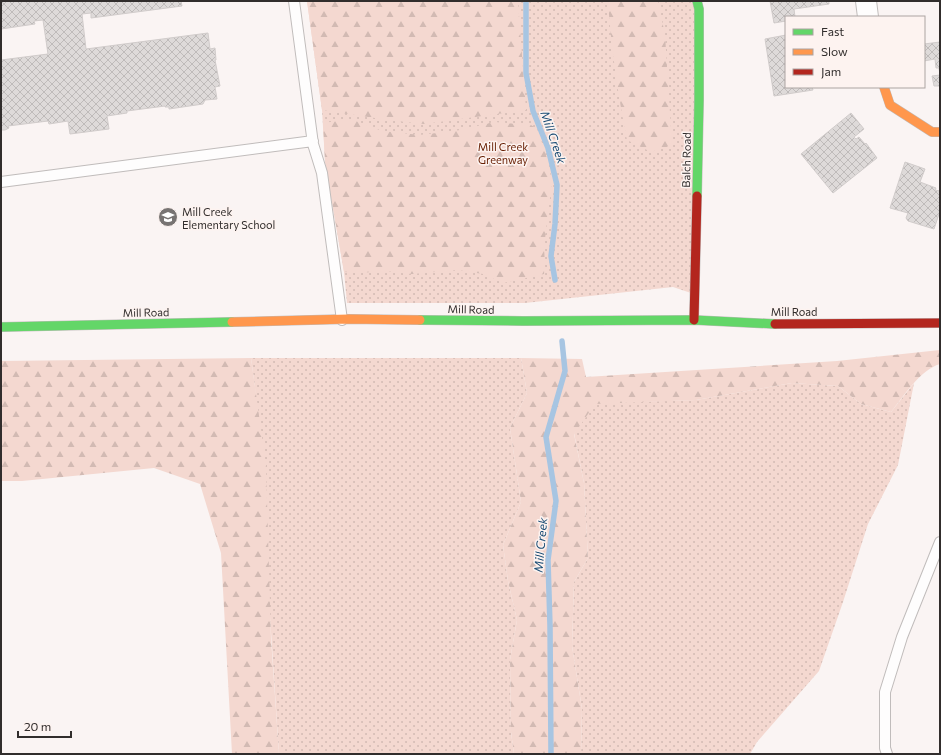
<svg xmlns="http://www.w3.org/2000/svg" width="941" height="755" viewBox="0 0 941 755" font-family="Commissioner,sans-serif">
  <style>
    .grass { fill: url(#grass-dots) }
    .forest { fill: url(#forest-firs) }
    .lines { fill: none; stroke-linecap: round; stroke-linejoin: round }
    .stream { stroke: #a7c5e2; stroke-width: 5.5 }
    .building { fill: url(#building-cross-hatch); stroke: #d1cccb }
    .lane-casing { stroke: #c0bcbb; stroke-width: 12 }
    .street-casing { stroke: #c0bcbb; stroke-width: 22 }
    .fast-casing { stroke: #c0bcbb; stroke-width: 10 }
    .slow-casing { stroke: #c0bcbb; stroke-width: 10 }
    .jam-casing { stroke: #c0bcbb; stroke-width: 10 }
    .lane { stroke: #fefdfd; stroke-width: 10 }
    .street { stroke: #fefdfd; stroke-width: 20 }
    .fast { stroke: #63d668; stroke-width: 9 }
    .slow { stroke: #ff974d; stroke-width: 9 }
    .jam { stroke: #b3261e; stroke-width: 9 }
    .labels { text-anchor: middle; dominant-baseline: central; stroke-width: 3; stroke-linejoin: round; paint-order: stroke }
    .park-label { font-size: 11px; fill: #682004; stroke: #fdf3f0 }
    .street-label { font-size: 11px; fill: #312d2c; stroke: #fdf3f0 }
    .poi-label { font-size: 11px; fill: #312d2c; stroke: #fdf3f0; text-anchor: start }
    .water-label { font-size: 12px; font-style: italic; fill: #1a4c74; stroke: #fdf3f0 }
  </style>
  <defs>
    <pattern id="grass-dots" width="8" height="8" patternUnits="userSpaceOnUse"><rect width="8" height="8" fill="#f4d8d0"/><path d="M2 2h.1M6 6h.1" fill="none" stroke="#d2bab3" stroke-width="1.8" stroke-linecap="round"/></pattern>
    <pattern id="forest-firs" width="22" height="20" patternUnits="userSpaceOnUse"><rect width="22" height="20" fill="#f4d8d0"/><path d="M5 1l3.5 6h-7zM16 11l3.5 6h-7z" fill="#d2bab3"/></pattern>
    <pattern id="building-cross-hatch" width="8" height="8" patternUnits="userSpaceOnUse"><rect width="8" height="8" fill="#dedad9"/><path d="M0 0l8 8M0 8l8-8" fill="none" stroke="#bfbbba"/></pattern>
  </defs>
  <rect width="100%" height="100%" fill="#faf4f3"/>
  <!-- grass -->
  <path class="grass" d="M 307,1 L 697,1 L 694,294 L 673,287 L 525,303 L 347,303 L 344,272 L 325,161 L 322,110 Z
    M 251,358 L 521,358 L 527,393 L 510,428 L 521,502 L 503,545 L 508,581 L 517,620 L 510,660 L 511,732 L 514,754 L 279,754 L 255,388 Z
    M 792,383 L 838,386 L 861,404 L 891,412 L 914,383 L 898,465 L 868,524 L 843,602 L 819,671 L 757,742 L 750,754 L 581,754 L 582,709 L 572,646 L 574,582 L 588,558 L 584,483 L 574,433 L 595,403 L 696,400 Z"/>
  <!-- forest -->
  <path class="forest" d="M 307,1 L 518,1 L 526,110 L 424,124 L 388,120 L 322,110 Z
    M 608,1 L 658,1 L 665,35 L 672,145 L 651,152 L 627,140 C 618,94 611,48 608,1 Z
    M 351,119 L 382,131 L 420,135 L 461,130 L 494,122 L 531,125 L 537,129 L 545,151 L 550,171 L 552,187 L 549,204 L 544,248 L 545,264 L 544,274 L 503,283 L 483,274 L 458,270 L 412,274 L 380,271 L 362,273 L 344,272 L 325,161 L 323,123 Z
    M 940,350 L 940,364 C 920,370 904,396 891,412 L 861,404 L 838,386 L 792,383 L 696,400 L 595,404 L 574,434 L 584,483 L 588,558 L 574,582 L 572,646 L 582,709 L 581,754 L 514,754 L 511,732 L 510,660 L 517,620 L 508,581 L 503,545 L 521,502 L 510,428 L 527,393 L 521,358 L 582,359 L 586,377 L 837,361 Z
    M 251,358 L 266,466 L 271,638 L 279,754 L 232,754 L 221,553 L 200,484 L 154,468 L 22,481 L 1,481 L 1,361 Z"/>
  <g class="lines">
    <!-- stream -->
    <path class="stream" d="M 526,1 L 526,73 L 533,111 L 548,148 L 557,185 L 555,224 L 551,256 L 555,280
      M 551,754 L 550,626 L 548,560 L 556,501 L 546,437 L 565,371 L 562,341"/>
  </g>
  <!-- building -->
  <path class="building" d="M 1,1 L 181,1 L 182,6 L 91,18 L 91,13 L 82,14 L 86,49 L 208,33 L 210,49 L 215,48 L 216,60 L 215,60 L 220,86 L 215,87 L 217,99 L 205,100 L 203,104 L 169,109 L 169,107 L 165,107 L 165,106 L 127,111 L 127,113 L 107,116 L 109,129 L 70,134 L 68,121 L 49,124 L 48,121 L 8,126 L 9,128 L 5,130 L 1,130 L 1,60 L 48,54 L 43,20 L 34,21 L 35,24 L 1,29 Z
    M 770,1 L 829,1 L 829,4 L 794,9 L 795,17 L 786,17 L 786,21 L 774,23 Z
    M 786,35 L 786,87 L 812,87 L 813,90 L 774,96 L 765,39 Z
    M 940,42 L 940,86 L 934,86 L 932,76 L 940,75 L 939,68 L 936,68 L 935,59 L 924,61 L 924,44 Z
    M 851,113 L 864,129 L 854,137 L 856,139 L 859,137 L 865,144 L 866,143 L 877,158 L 833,193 L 801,154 Z
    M 905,162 L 925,169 L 920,182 L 936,188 L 935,190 L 940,191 L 940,211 L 934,229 L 908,221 L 906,218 L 908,213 L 890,208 Z"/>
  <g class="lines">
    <!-- lane casing -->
    <g class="lane-casing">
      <path id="lane" d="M 294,1 L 313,144 L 322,173 L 342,320
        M 1,182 L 313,141
        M 887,754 L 885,748 L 885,692 L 902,637 L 940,542"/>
    </g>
    <!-- street casing -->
    <g class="street-casing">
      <path id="street" d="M 866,1 L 868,17"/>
    </g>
    <!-- fast casing -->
    <g class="fast-casing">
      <path id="fast" d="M 697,196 L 699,100 L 699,9 L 697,1
        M 420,320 L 523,321 L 694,320 L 775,324
        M 1,327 L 232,322"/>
    </g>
    <!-- slow casing -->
    <g class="slow-casing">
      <path id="slow" d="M 884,87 L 890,105 L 932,132 L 940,132
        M 232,322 L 349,319 L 420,320"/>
    </g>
    <!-- jam casing -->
    <g class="jam-casing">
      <path id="jam" d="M 694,320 L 697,196
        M 775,324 L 940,323"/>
    </g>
    <!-- lane -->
    <use href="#lane" class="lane"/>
    <!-- street -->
    <use href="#street" class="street"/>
    <!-- fast -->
    <use href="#fast" class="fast"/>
    <!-- slow -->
    <use href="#slow" class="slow"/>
    <!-- jam -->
    <use href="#jam" class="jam"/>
  </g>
  <!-- icons -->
  <defs>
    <g id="school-disc" transform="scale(1)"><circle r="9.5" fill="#777372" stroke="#fdf3f0"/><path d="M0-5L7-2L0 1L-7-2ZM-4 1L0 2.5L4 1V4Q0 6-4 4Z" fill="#fff"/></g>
  </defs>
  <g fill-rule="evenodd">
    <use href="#school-disc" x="168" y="217"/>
  </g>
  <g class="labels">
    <!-- park labels -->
    <g class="park-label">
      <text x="503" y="146">Mill Creek<tspan x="503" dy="13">Greenway</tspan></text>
    </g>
    <!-- street labels -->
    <g class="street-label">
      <text transform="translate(686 160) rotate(-89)">Balch Road</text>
      <text transform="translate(471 309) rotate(1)">Mill Road</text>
      <text x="794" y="311">Mill Road</text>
      <text transform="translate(146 312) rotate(-1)">Mill Road</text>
    </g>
    <!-- poi labels -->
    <g class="poi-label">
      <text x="182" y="211">Mill Creek<tspan x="182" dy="13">Elementary School</tspan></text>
    </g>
    <!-- water labels -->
    <g class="water-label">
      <text transform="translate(554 137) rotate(71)">Mill Creek</text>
      <text transform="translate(540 545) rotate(-85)">Mill Creek</text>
    </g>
  </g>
  <!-- border -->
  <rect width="941" height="755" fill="none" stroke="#312d2c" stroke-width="4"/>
  <!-- legend -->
  <rect x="785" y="16" width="140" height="72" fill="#fdf3f0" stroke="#aba4a2"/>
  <rect x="793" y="29" width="20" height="6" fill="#63d668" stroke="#aba4a2"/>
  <text x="821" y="36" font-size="12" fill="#312d2c">Fast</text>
  <rect x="793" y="49" width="20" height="6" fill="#ff974d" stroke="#aba4a2"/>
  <text x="821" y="56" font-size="12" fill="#312d2c">Slow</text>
  <rect x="793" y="69" width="20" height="6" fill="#b3261e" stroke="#aba4a2"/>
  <text x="821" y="76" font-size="12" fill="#312d2c">Jam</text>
  <!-- scale -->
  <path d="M18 731v6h53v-6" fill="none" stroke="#312d2c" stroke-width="2"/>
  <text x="24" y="731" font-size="12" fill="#312d2c" stroke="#fdf3f0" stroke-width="3" paint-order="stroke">20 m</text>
</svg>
